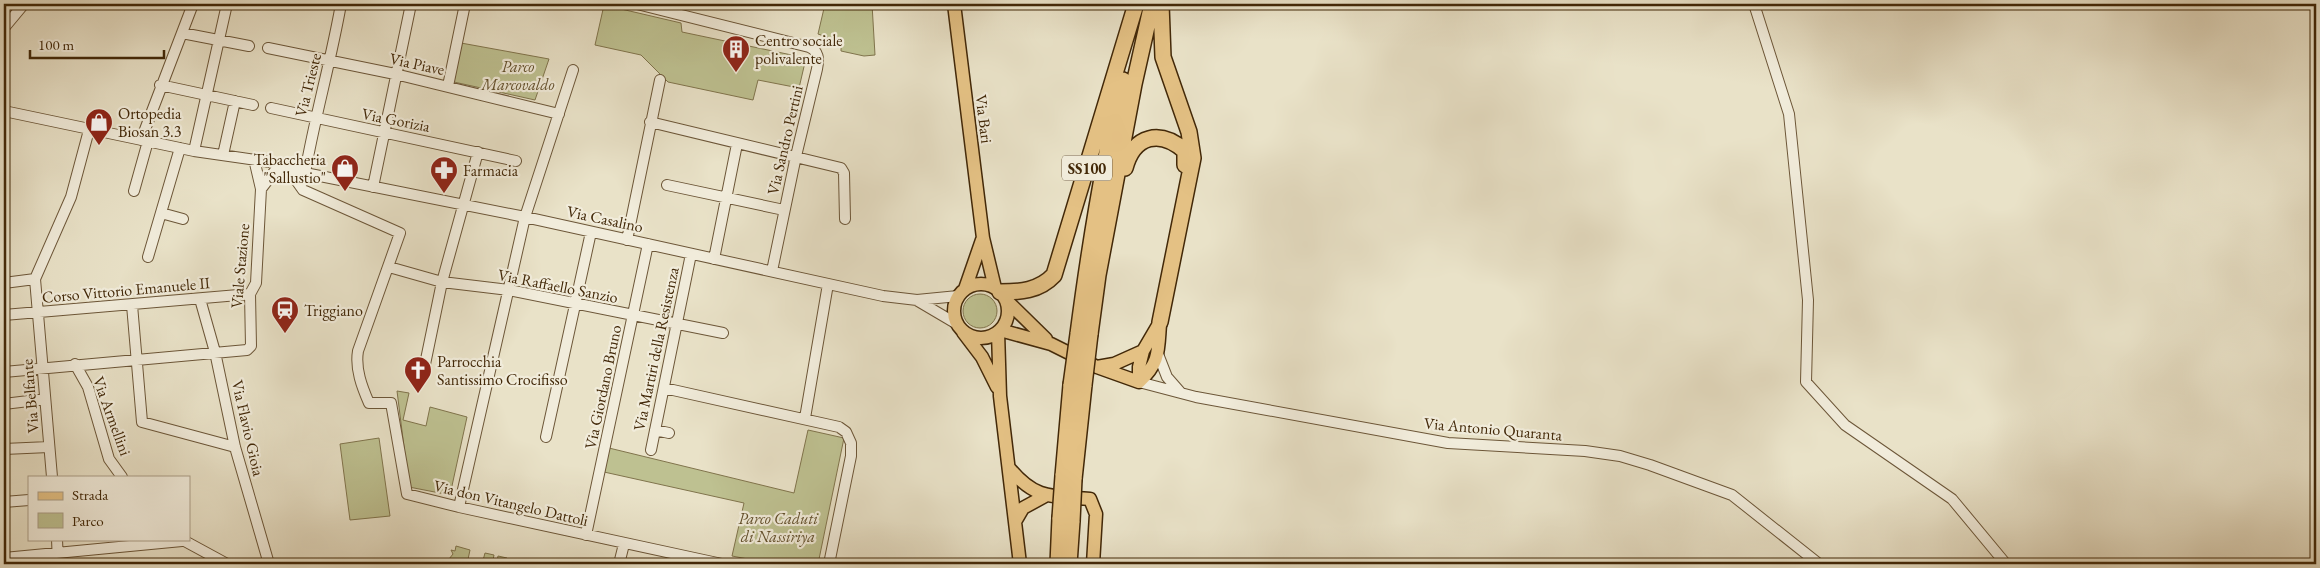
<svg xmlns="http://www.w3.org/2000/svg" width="2320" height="568" viewBox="0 0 2320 568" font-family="'EB Garamond',serif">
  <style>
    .green { fill: #bec191; stroke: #80744c }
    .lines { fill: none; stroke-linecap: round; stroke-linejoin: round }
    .minor-casing { stroke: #6c5638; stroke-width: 12 }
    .major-casing { stroke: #422808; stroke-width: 15 }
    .highway-casing { stroke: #422808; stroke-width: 18 }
    .minor { stroke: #f1ecdb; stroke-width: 10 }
    .major { stroke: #e4c184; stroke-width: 12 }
    .highway { stroke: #e4c184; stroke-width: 15 }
    .highway-bridge-casing { stroke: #422808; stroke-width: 18; stroke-linecap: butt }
    .highway-bridge { stroke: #e4c184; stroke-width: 15 }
    .labels { text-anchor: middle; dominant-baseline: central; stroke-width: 4.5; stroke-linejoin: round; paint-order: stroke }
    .shield { fill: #f1ecdb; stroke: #766347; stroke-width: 1 }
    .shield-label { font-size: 15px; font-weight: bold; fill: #422808 }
    .poi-label { font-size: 16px; fill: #422808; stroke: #f1ecdb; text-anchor: start }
    .street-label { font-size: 16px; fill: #422808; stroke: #f1ecdb }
    .park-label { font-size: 16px; font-style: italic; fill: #614e2a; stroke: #f1ecdb }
  </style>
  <rect width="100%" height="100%" fill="#e9e2c8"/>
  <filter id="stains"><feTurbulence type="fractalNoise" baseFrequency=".004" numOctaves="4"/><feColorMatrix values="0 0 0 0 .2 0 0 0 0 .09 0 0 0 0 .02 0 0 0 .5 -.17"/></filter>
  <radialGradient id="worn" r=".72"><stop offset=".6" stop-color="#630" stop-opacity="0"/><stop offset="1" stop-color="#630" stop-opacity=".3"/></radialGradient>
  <!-- green -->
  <path class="green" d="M 825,4 L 872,4 L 875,55 L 864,56 L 841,51 L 841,42 L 818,34 Z
    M 604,5 L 681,23 L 682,32 L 806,58 L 799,88 L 758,80 L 753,100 L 668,82 L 641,55 L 595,45 Z
    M 461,43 L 549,59 L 535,100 L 454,82 Z
    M963 311a17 17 0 1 1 34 0a17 17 0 1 1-34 0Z
    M 397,391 L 409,393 L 403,420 L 426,426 L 430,407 L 467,417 L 450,495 L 409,487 Z
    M 808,430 L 844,438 L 818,564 L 774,564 L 732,556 L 744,503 L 604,472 L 609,448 L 794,493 Z
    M 379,438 L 390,516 L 350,520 L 340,444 Z
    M 456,546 L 470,550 L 467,564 L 452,564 L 453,561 L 449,559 L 453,554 L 451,550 L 455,551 Z
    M 485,553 L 494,555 L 493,560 L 497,561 L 498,556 L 507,558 L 506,564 L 482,564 Z"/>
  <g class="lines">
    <!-- minor casing -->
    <g class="minor-casing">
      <path id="minor" d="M 637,4 L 809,47 C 819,51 819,59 817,69 L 796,156 L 772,271
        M 1754,4 L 1789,114 L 1808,300 L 1806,382 L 1845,425 L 1952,499 L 2006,564
        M 4,28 L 24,4
        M 182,33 L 249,46
        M 268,48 L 395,74 L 559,114
        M 160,85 L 253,105
        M 448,86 L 465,4
        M 271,108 L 516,161
        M 4,111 L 194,151 L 270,162 L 305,173 L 525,217 L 883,296 L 917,300 L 958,296
        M 650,122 L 841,168 L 844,173 L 845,219
        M 141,140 L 193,4
        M 194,151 L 227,4
        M 223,155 L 235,101
        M 286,166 L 303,190 L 400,233 L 358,351 C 355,369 362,387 369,403 L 391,403 L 407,494 L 459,507 L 722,564
        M 305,173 C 315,116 331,61 341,4
        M 667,185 L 784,210
        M 373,187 L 411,4
        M 261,189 L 274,172 L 286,166
        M 134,191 L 148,141
        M 161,213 L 183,219
        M 627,240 L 660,80
        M 148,257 L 180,148
        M 714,259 L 737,144
        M 389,267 L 442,282 L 509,290 L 723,333
        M 4,283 L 35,279
        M 200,299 L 215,352 L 235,447 L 269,564
        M 918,301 L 957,324
        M 132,305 L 142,422 L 235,447
        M 4,315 L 250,294
        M 1158,354 L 1167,377 L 1181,393
        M 75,364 L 88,387 L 109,459 L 122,477
        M 4,372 L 247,350 L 251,346 L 250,294 L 256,283 L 261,189 L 254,159
        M 423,374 L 442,282 L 478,152
        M 1139,382 L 1196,397 L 1448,443 L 1585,451 L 1620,456 L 1650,465 L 1732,495 L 1819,564
        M 664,388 L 839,427 L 846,432 L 851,443 L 851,456 L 829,564
        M 4,404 L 45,399
        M 805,418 L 828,284
        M 655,430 L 669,433
        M 546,437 L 591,232
        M 4,449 L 49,447
        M 651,450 L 691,254
        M 52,477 L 35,279 L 71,197 L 89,130
        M 4,502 L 29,500
        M 459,507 L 525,217 L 573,70
        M 586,535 L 648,244
        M 57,539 L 58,564
        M 181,539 L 227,564
        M 4,558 L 182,541
        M 619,564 L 624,544"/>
    </g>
    <!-- major casing -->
    <g class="major-casing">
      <path id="major" d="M 954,4 L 983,238 L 995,288
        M954 311a27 27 0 1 1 54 0a27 27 0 1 1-54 0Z
        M 965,289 L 982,240
        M 1005,299 L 1046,339
        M 1000,330 L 1051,344 L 1097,367 L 1139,382
        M 963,332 L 982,357 L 997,387
        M 998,332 L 1000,396 L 1020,564
        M 1097,367 L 1114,364 L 1143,351 L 1160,322
        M 1139,382 C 1160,363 1158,351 1160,324
        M 1139,382 L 1139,367 L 1143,351
        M 1010,469 C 1036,500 1052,496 1090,499 L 1096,514 L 1093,564
        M 1016,520 L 1023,508 L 1045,496"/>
    </g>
    <!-- highway casing -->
    <g class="highway-casing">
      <path id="highway" d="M 1125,168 C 1134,135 1160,129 1185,151 L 1185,165
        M 1000,292 C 1020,292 1039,291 1054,275 L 1136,4
        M 1160,322 L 1193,158 L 1189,132 L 1163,57 L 1161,4
        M 1078,334 C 1089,250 1102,164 1123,80
        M 1090,334 L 1098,275 L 1134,84 L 1152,4
        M 1063,476 L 1071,385
        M 1074,479 L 1084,385
        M 1058,564 L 1060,518
        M 1069,564 L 1072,521"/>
    </g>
    <!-- minor -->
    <use href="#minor" class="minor"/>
    <!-- major -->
    <use href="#major" class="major"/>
    <!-- highway -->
    <use href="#highway" class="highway"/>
    <!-- highway-bridge casing -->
    <g class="highway-bridge-casing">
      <path id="highway-bridge" d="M 1071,385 L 1078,334
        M 1084,385 L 1090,334
        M 1060,518 L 1063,476
        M 1072,521 L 1074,479"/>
    </g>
    <!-- highway-bridge -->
    <use href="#highway-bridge" class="highway-bridge"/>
  </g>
  <!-- icons -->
  <defs>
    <g id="building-pin" transform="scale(1.4375)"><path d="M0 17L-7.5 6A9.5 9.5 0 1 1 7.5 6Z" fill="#8f2418" stroke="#f1ecdb"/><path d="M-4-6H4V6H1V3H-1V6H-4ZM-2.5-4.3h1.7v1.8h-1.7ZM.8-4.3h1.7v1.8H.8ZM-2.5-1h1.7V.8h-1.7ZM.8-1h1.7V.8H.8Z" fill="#fff"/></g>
    <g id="shop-pin" transform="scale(1.4375)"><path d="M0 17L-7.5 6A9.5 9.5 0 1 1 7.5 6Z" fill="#8f2418" stroke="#f1ecdb"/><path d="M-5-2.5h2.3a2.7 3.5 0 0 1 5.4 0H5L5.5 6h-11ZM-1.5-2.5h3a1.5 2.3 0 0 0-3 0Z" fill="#fff"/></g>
    <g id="pharmacy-pin" transform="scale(1.4375)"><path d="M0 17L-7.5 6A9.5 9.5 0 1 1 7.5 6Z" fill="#8f2418" stroke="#f1ecdb"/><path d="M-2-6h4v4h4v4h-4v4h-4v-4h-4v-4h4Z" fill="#fff"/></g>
    <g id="station-pin" transform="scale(1.4375)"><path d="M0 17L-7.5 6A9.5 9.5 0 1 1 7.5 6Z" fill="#8f2418" stroke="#f1ecdb"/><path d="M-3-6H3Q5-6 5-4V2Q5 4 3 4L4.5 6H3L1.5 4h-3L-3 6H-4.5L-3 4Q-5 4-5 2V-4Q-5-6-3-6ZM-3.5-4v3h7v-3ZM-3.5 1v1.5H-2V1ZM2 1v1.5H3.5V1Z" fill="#fff"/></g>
    <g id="church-pin" transform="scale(1.4375)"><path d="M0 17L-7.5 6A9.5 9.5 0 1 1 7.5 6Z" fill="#8f2418" stroke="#f1ecdb"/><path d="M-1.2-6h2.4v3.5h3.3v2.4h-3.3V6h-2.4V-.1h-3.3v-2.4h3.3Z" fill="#fff"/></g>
  </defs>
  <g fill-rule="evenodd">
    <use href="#building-pin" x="736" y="49"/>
    <use href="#shop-pin" x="99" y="122"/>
    <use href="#shop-pin" x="345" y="168"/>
    <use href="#pharmacy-pin" x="444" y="170"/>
    <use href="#station-pin" x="285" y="310"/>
    <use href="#church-pin" x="418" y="370"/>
  </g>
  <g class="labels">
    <!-- shield labels -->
    <rect class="shield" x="1062" y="155.5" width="50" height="25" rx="4"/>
    <g class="shield-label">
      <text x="1087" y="168">SS100</text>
    </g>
    <!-- poi labels -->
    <g class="poi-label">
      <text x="755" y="40">Centro sociale<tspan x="755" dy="18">polivalente</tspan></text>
      <text x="118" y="113">Ortopedia<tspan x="118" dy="18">Biosan 3.3</tspan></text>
      <text x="326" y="159" text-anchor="end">Tabaccheria<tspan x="326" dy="18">"Sallustio"</tspan></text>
      <text x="463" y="170">Farmacia</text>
      <text x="304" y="310">Triggiano</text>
      <text x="437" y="361">Parrocchia<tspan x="437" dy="18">Santissimo Crocifisso</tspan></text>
    </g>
    <!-- street labels -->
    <g class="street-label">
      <text transform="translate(417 64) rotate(12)">Via Piave</text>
      <text transform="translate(308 85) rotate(-76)">Via Trieste</text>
      <text transform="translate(984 119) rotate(83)">Via Bari</text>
      <text transform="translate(396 120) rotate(11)">Via Gorizia</text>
      <text transform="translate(785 140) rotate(-77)">Via Sandro Pertini</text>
      <text transform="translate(605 219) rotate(12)">Via Casalino</text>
      <text transform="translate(240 266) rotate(-85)">Viale Stazione</text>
      <text transform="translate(558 286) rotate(11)">Via Raffaello Sanzio</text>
      <text transform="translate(126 290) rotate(-5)">Corso Vittorio Emanuele II</text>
      <text transform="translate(656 349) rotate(-78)">Via Martiri della Resistenza</text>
      <text transform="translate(603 387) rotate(-78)">Via Giordano Bruno</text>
      <text transform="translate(30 396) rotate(-95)">Via Belfante</text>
      <text transform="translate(112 416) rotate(70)">Via Armellini</text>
      <text transform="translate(248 428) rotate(77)">Via Flavio Gioia</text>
      <text transform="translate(1493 429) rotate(5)">Via Antonio Quaranta</text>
      <text transform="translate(511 503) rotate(13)">Via don Vitangelo Dattoli</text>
    </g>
    <!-- park labels -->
    <g class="park-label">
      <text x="518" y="66">Parco<tspan x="518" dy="18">Marcovaldo</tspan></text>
      <text x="778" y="518">Parco Caduti<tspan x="778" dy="18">di Nassiriya</tspan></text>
    </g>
  </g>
  <!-- margin -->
  <rect width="2320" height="568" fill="none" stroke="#e9e2c8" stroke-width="20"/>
  <rect x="5" y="5" width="2310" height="558" fill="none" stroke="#422808" stroke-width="2.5"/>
  <rect x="10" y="10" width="2300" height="548" fill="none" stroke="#422808"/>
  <!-- legend -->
  <rect x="28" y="476" width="162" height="65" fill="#f1ecdb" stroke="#ab9e87"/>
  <rect x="38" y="492" width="25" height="8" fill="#e4c184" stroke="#ab9e87"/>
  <text x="72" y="500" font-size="15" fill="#422808">Strada</text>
  <rect x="38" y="513" width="25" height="15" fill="#bec191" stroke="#ab9e87"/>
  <text x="72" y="526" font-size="15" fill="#422808">Parco</text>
  <!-- scale -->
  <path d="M30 50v8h134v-8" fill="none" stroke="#422808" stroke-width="2.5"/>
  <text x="38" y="50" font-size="15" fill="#422808" stroke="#f1ecdb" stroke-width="4" paint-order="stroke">100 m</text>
  <rect width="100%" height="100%" filter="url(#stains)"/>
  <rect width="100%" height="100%" fill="url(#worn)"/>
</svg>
